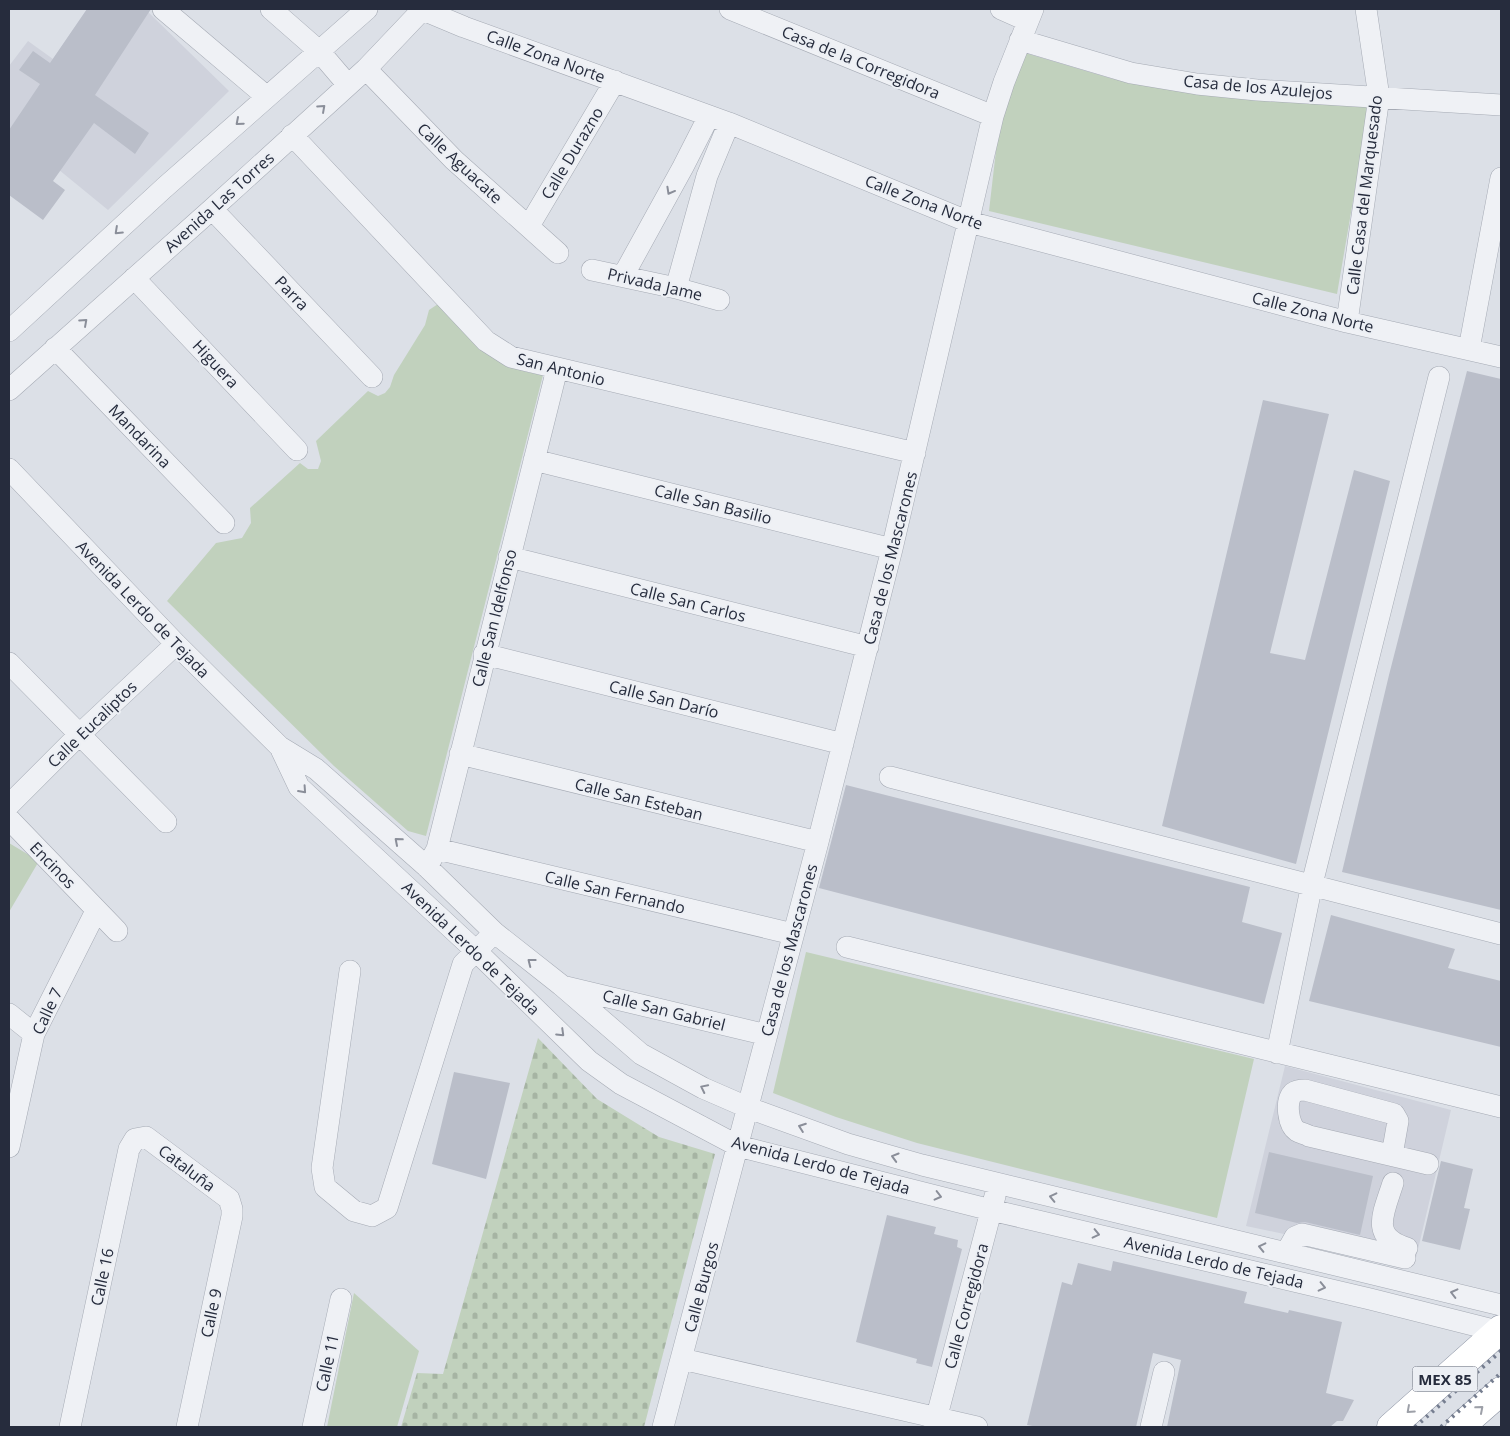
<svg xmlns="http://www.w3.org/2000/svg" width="1510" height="1436" viewBox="0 0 1510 1436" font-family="'Open Sans',sans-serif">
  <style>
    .built { fill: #cfd2dc }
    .green { fill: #c1d1bd }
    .cemetery { fill: url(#cemetery-stones) }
    .building { fill: #babec9 }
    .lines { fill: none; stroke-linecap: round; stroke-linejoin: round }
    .minor-casing { stroke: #a5aab4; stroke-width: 22 }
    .highway-casing { stroke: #848c9d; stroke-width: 29 }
    .minor { stroke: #eff1f5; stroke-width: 21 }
    .highway { stroke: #fff; stroke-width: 28 }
    .rail { stroke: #767e90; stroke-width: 4; stroke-dasharray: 2.5 5; stroke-linecap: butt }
    .oneway { stroke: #8a8e99 }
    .oneway2 { stroke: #9da0a8 }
    .labels { text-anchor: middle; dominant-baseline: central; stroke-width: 4; stroke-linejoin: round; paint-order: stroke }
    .shield { fill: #eceff4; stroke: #616674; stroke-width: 1 }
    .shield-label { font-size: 15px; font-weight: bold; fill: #262c3d }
    .street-label { font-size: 16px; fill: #262c3d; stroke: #eceff4 }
  </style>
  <defs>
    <pattern id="cemetery-stones" width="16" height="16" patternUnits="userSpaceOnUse" patternTransform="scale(1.25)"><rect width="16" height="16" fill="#c1d1bd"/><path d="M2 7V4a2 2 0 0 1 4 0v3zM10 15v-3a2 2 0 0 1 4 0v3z" fill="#a6b4a3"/></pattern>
  </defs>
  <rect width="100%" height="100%" fill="#dce0e7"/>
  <!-- built -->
  <path class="built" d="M 87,9 L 145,9 L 229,91 L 108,210 L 9,129 L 9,66 L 28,41 L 53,59 Z
    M 1285,1066 L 1451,1110 L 1415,1262 L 1246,1226 Z"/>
  <!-- green -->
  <path class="green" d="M 1022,52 L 1113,79 L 1207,95 L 1370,102 L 1337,294 L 989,211 L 1000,116 Z
    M 441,302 C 474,341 488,367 543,375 L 426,836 L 408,831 L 334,766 L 167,601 L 216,543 L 242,538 L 251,523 L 250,508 L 300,463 L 308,469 L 318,469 L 321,461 L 316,441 L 368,391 L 378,396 L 385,393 L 390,387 L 394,375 L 425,325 L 429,310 Z
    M 9,843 L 39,861 L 9,912 Z
    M 806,952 L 1254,1059 L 1217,1218 L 917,1143 L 836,1117 L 773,1093 Z
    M 354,1293 L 419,1351 L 397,1427 L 327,1427 Z"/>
  <!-- cemetery -->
  <path class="cemetery" d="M 538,1038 L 597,1099 L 659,1137 L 715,1154 L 644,1427 L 401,1427 L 417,1373 L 443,1374 Z"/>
  <!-- building -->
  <path class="building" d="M 87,9 L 151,9 L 95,95 L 149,133 L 135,154 L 94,123 L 53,181 L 65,190 L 43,220 L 9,195 L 9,130 L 40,84 L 19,70 L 33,51 L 50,63 Z
    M 1467,371 L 1501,379 L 1501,910 L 1342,872 L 1389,675 Z
    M 1263,400 L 1329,414 L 1270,653 L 1305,660 L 1354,470 L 1390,481 L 1296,864 L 1162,826 Z
    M 846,785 L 1250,887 L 1242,922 L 1282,933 L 1264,1004 L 819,888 Z
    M 1331,915 L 1455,949 L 1448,968 L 1501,981 L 1501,1047 L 1309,1001 Z
    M 454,1072 L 510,1083 L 486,1179 L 432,1164 Z
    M 1269,1152 L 1373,1176 L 1360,1235 L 1305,1222 L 1297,1223 L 1255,1213 Z
    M 1441,1161 L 1473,1169 L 1464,1208 L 1470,1209 L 1460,1250 L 1422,1241 Z
    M 887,1215 L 936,1227 L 934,1234 L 958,1240 L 957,1247 L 962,1249 L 932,1367 L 916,1363 L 917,1359 L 856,1342 Z
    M 1113,1261 L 1247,1292 L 1244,1303 L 1288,1313 L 1289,1310 L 1342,1322 L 1326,1393 L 1354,1400 L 1343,1421 L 1337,1421 L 1330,1427 L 1167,1427 L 1181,1360 L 1153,1353 L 1136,1427 L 1038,1427 L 1027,1425 L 1062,1282 L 1072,1285 L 1078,1263 L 1111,1271 Z"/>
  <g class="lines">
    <!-- minor casing -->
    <g class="minor-casing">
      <path id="minor" d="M 163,9 L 267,97
        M 271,9 L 319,51 L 348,85
        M 421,9 L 464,27 L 729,123 L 969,222 L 1347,322 L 1501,357
        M 730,9 L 993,116
        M 1001,9 L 1028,21
        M 1020,40 L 1131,73 L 1197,84 L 1257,90 L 1501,105
        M 366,69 L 454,160 L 558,253
        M 292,135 L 486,341 L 511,357 L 915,453
        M 212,209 L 372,377
        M 529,226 L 615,81
        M 592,270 L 676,288 L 719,300
        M 623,276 L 683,167 L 709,116
        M 134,278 L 297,450
        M 676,288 L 707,176 L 729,123
        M 1347,322 L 1379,97 L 1366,9
        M 9,331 L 164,188 L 367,9
        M 55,348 L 224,523
        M 1469,349 L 1501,178
        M 9,390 L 212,209 L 366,69 L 423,9
        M 534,460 L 892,549
        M 9,469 L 176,644 L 280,747 L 316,769 L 427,867 L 495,933 L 561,985 L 641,1054 L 703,1088 L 749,1108 L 848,1144 L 922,1165 L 1501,1305
        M 509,557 L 868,647
        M 484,654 L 843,744
        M 9,663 L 166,822
        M 280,747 L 299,787 L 476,951 L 589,1061 L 621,1084 L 738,1146 L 991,1210 L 1370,1299 L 1501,1332
        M 460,754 L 818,842
        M 890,777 L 1501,934
        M 9,805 L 80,734 L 176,644
        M 9,819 L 117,931
        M 437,849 L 793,934
        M 427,867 L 437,849 L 557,369
        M 847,947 L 1501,1107
        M 350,971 L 322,1168 L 325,1187 L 354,1211 L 372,1216 L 387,1208 L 463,964 L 487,940
        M 566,987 L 767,1035
        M 9,1014 L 34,1034
        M 1277,1053 L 1312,884 L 1439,377
        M 9,1147 L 34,1034 L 96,911
        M 1392,1155 L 1398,1121 L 1394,1114 L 1305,1090 C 1301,1090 1297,1090 1293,1093 C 1285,1101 1288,1125 1297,1131 C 1300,1133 1306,1134 1309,1136 L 1428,1164
        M 1393,1183 C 1384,1212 1369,1237 1407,1248
        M 1286,1253 L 1295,1237 L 1302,1234 L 1405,1258
        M 682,1359 L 977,1427
        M 70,1427 L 129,1149 L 135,1139 L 146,1137 L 229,1199 L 232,1209 L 232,1216 L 187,1427
        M 313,1427 L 341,1299
        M 663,1427 L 818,842 L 892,549 L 993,116 L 1004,82 L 1033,9
        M 934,1427 L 995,1196
        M 1151,1427 L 1164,1372"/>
    </g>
    <!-- highway casing -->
    <g class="highway-casing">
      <path id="highway" d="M 1391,1427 L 1501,1329
        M 1460,1427 L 1501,1391"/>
    </g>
    <!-- minor -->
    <use href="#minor" class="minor"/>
    <!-- highway -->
    <use href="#highway" class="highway"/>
    <!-- rail -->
    <path class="rail" d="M 1415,1427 L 1501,1351
      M 1441,1427 L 1501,1373"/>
  </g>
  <!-- one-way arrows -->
  <defs><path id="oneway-chevron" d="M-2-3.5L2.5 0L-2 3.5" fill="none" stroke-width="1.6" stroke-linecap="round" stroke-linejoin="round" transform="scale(1.25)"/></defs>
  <g class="oneway">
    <use href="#oneway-chevron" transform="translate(322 108) rotate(-42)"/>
    <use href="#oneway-chevron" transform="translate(239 122) rotate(139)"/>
    <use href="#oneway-chevron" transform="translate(670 191) rotate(119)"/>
    <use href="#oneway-chevron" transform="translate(118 231) rotate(137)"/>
    <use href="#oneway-chevron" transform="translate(84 322) rotate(-42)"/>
    <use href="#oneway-chevron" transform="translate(303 790) rotate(48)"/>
    <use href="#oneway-chevron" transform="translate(398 841) rotate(-139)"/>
    <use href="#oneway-chevron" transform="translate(531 962) rotate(-142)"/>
    <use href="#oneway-chevron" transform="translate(561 1033) rotate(44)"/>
    <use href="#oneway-chevron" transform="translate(704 1088) rotate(-154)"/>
    <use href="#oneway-chevron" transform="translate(802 1127) rotate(-160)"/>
    <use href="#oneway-chevron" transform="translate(895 1157) rotate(-164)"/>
    <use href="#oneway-chevron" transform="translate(938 1196) rotate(14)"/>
    <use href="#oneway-chevron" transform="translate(1053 1197) rotate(-167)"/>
    <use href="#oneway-chevron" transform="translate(1096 1234) rotate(13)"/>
    <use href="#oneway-chevron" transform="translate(1262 1247) rotate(-167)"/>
    <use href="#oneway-chevron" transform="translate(1322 1287) rotate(13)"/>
    <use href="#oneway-chevron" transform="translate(1454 1293) rotate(-166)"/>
  </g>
  <g class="oneway2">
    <use href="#oneway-chevron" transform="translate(1480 1409) rotate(-41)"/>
    <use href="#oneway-chevron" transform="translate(1410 1410) rotate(138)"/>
  </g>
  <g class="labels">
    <!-- shield labels -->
    <rect class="shield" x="1412.5" y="1366.5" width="65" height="25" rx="4"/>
    <g class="shield-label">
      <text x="1445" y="1379">MEX 85</text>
    </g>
    <!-- street labels -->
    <g class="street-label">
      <text transform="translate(546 56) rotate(20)">Calle Zona Norte</text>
      <text transform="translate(861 62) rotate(22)">Casa de la Corregidora</text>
      <text transform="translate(1258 87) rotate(5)">Casa de los Azulejos</text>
      <text transform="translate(572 153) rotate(-59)">Calle Durazno</text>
      <text transform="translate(460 163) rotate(43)">Calle Aguacate</text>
      <text transform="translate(1364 195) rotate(-83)">Calle Casa del Marquesado</text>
      <text transform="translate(219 202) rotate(-42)">Avenida Las Torres</text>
      <text transform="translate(924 202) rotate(21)">Calle Zona Norte</text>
      <text transform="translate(655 284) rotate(13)">Privada Jame</text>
      <text transform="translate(292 293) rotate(46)">Parra</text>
      <text transform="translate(1313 312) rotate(14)">Calle Zona Norte</text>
      <text transform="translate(216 364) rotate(47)">Higuera</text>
      <text transform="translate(561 369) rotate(14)">San Antonio</text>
      <text transform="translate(140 436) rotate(46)">Mandarina</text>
      <text transform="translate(713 504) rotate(14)">Calle San Basilio</text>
      <text transform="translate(890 558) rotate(-76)">Casa de los Mascarones</text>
      <text transform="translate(688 602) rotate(14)">Calle San Carlos</text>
      <text transform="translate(143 609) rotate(46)">Avenida Lerdo de Tejada</text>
      <text transform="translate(494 618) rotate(-76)">Calle San Idelfonso</text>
      <text transform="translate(664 699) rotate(14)">Calle San Darío</text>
      <text transform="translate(92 724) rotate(-44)">Calle Eucaliptos</text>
      <text transform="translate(639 799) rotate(14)">Calle San Esteban</text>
      <text transform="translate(53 865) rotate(46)">Encinos</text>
      <text transform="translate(615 892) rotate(13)">Calle San Fernando</text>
      <text transform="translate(471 948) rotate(44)">Avenida Lerdo de Tejada</text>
      <text transform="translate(789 950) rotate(-75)">Casa de los Mascarones</text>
      <text transform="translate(664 1010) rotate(14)">Calle San Gabriel</text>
      <text transform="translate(47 1011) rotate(-65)">Calle 7</text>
      <text transform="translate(821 1165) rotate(15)">Avenida Lerdo de Tejada</text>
      <text transform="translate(187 1168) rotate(37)">Cataluña</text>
      <text transform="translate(1214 1262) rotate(13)">Avenida Lerdo de Tejada</text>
      <text transform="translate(102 1277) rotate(-78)">Calle 16</text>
      <text transform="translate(701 1287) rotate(-75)">Calle Burgos</text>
      <text transform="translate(966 1306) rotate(-75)">Calle Corregidora</text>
      <text transform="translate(211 1313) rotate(-78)">Calle 9</text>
      <text transform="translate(327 1363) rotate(-78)">Calle 11</text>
    </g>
  </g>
  <!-- border -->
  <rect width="1510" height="1436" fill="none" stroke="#262c3d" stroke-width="20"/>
</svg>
